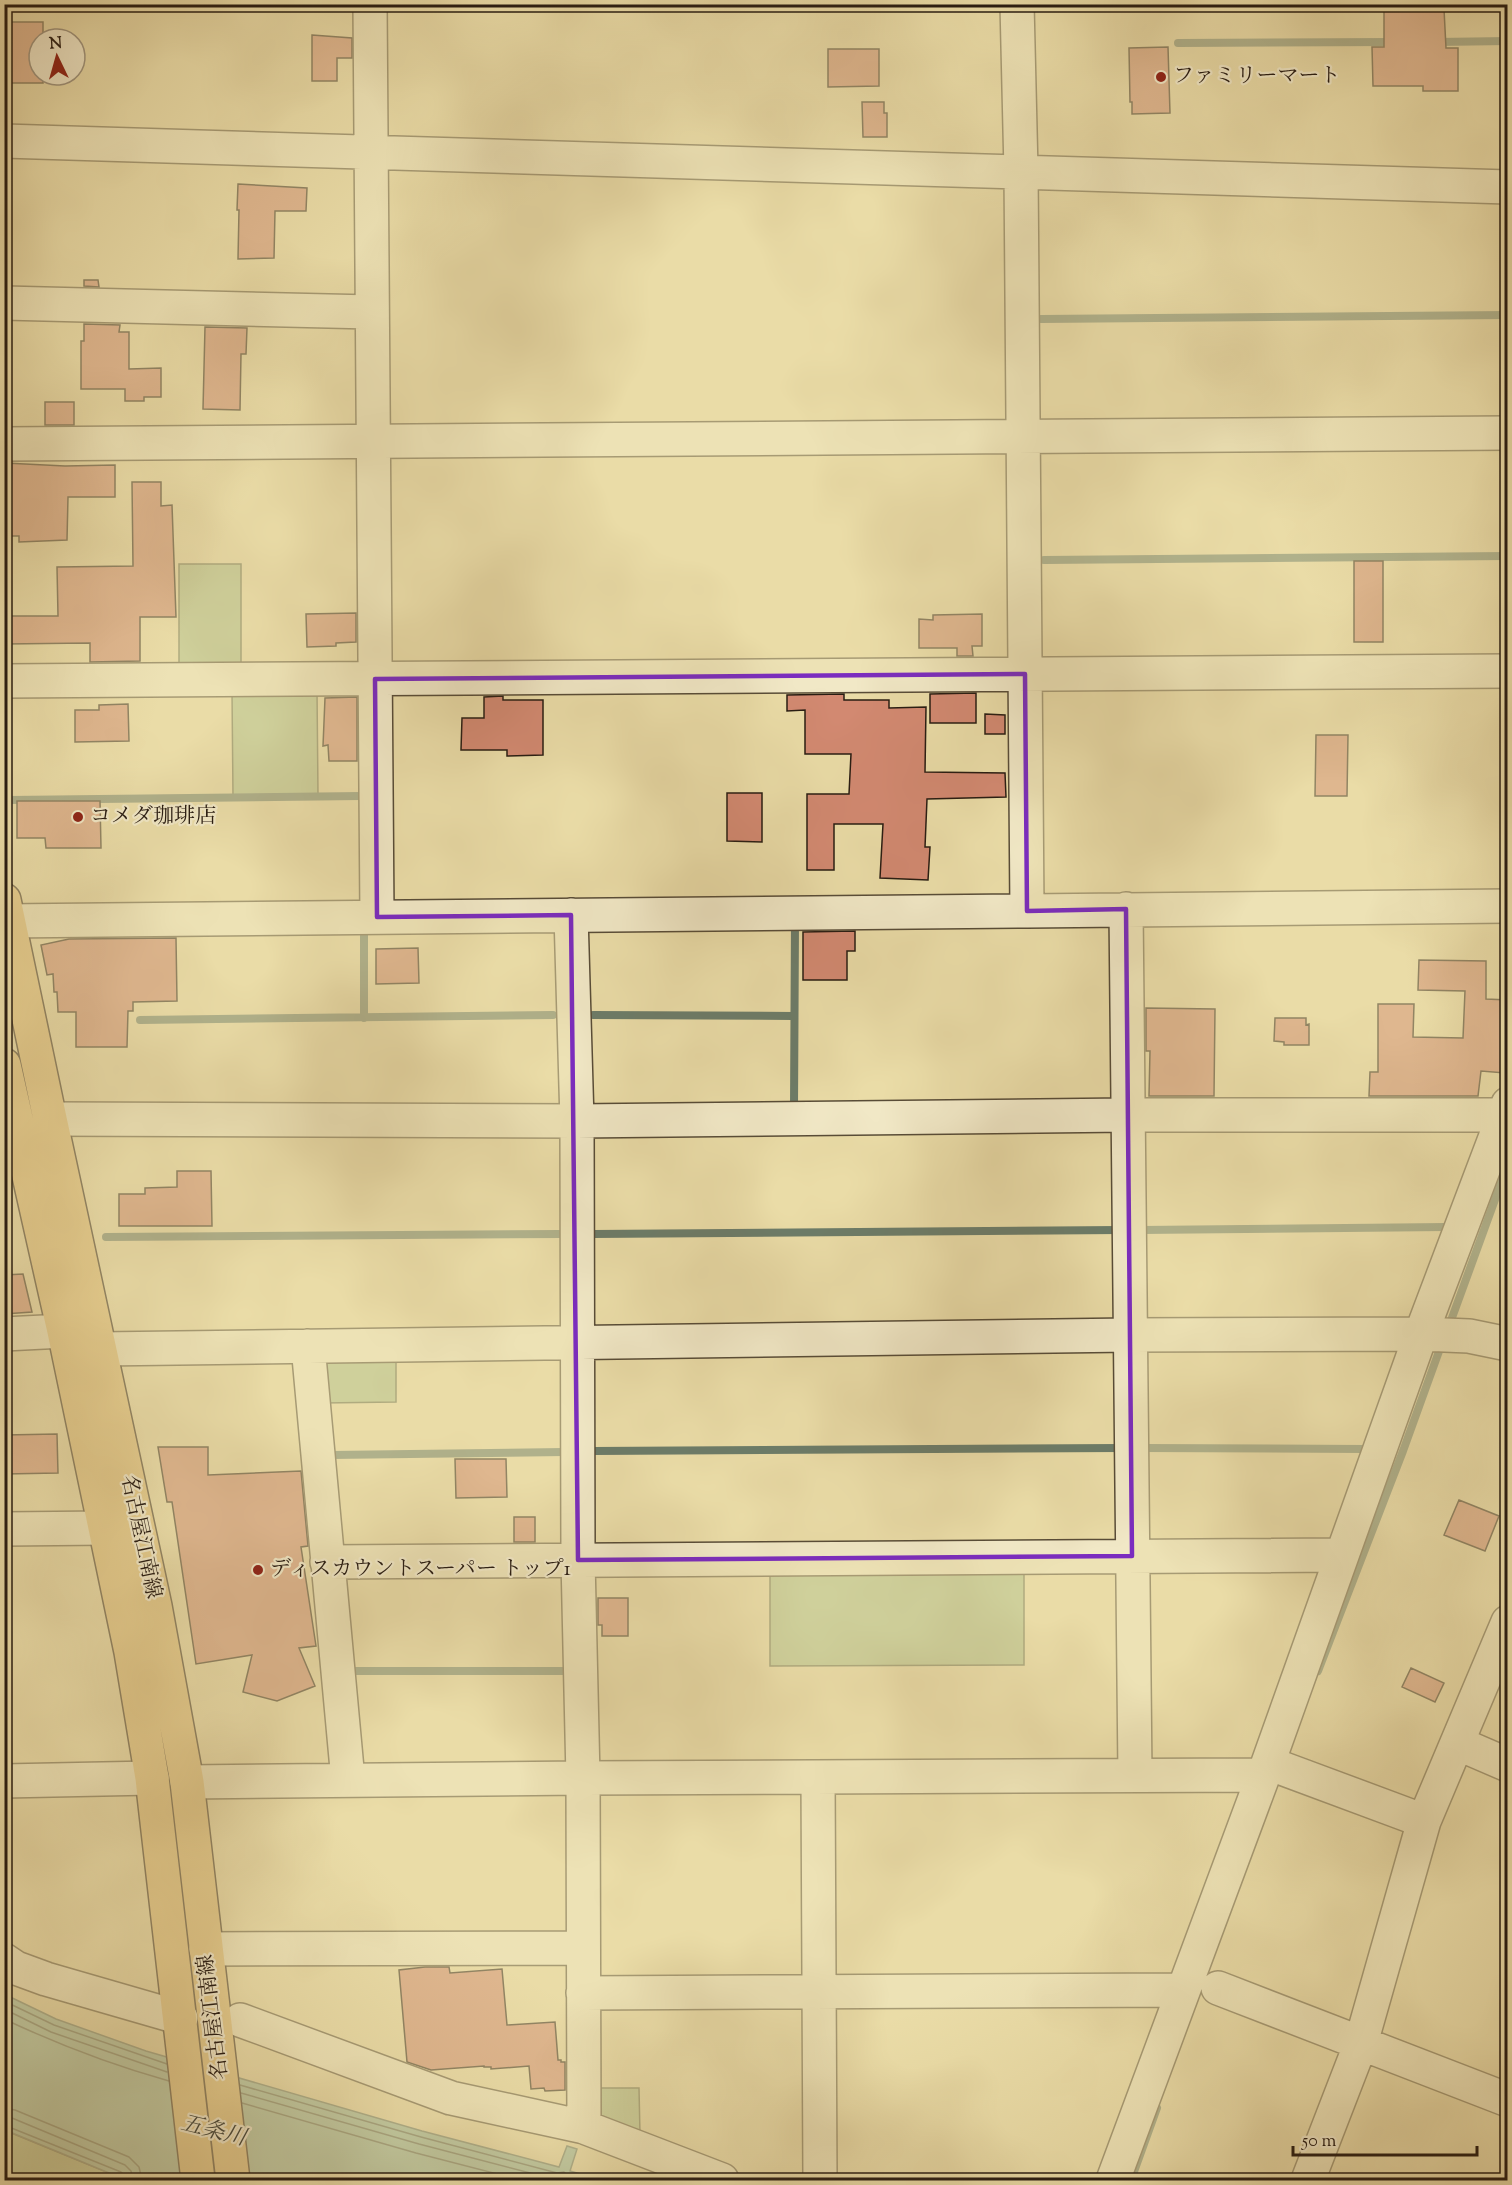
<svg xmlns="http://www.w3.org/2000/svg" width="1512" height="2185" viewBox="0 0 1512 2185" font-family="'Sorts Mill Goudy','Noto Serif JP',serif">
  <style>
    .green { fill: #b0c28c; stroke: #6c6f4f; stroke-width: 1.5 }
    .water { fill: #99bca3; stroke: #6c7c69; stroke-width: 1.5 }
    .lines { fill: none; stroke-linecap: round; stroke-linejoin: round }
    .shore { stroke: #606c5a; stroke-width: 1.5 }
    .stream { stroke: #6c7c69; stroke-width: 8 }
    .building { fill: #d28971; stroke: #281c12; stroke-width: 1.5 }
    .minor-casing { stroke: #584c37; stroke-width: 36 }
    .major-casing { stroke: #281c12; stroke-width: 36 }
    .minor { stroke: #f1e8c6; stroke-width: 33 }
    .major { stroke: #e5be74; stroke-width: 33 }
    .marked { fill: none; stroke: #7b2cbf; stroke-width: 4.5; stroke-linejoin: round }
    .poi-dot { fill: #8f2418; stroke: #f1e8c6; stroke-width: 2 }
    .labels { text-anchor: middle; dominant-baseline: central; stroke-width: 4.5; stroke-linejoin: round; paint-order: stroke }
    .poi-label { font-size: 21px; fill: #281c12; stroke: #f1e8c6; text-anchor: start }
    .street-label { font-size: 21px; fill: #281c12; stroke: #f1e8c6 }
    .water-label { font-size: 22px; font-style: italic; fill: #4a4c3e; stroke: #f1e8c6 }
  </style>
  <rect width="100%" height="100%" fill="#eadca7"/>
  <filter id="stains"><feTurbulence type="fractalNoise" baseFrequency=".00333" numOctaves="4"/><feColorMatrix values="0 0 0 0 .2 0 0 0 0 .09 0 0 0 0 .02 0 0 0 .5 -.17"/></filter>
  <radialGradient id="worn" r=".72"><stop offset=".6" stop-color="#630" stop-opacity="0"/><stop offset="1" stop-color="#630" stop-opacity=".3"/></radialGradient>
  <!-- green -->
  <path class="green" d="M 179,564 L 241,564 L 241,667 L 179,668 Z
    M 317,690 L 318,795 L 233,796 L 232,691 Z
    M 396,1352 L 396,1402 L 322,1403 L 320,1356 Z
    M 1024,1567 L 1024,1665 L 770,1666 L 770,1568 Z
    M 597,2088 L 639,2088 L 640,2135 L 603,2121 L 597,2113 Z
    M 4,2130 L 126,2180 L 28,2180 L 5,2171 Z"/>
  <!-- water -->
  <path class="water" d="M 4,1994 L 56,2019 L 146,2051 L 422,2131 L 559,2167 L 567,2146 L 577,2149 L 570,2171 L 601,2180 L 126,2180 L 5,2130 Z"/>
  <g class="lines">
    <!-- shore -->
    <path class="shore" d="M 4,2001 L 54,2025 L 167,2064
      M 4,2009 L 51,2032 L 167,2072
      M 4,2019 C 57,2044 112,2065 169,2081
      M 240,2085 L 421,2137 L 557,2173 L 564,2172 L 569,2177 L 580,2180
      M 241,2093 L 419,2144 L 557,2180
      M 242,2103 L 416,2153 L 521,2180
      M 4,2108 L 15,2110 L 129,2157 L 139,2167 L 142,2180
      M 4,2117 L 12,2118 L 125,2165 L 131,2171 L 133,2180
      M 4,2125 L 121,2172 L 125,2176 L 126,2180"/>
    <!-- stream -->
    <path class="stream" d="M 1437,42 L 1508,41
      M 1178,43 L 1392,42
      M 1041,319 L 1508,315
      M 1044,560 L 1508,556
      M 9,800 L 361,796
      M 364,928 L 364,1018
      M 593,1015 L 794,1016
      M 140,1020 L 553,1015
      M 794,1108 L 795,922
      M 1141,1230 L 1446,1227
      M 593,1234 L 1120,1230
      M 106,1237 L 561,1234
      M 1449,1326 L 1508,1164
      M 1142,1448 L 1365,1449
      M 593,1451 L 1121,1448
      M 331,1455 L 564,1452
      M 355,1671 L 563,1671
      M 1318,1671 L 1403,1451 L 1442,1343
      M 1131,2180 L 1157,2108"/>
  </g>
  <!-- building -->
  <path class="building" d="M 1384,4 L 1415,4 L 1415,10 L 1444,9 L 1446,48 L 1458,48 L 1458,91 L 1423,91 L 1423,86 L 1373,86 L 1372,47 L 1384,47 Z
    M 4,22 L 43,22 L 43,39 L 39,39 L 39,75 L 43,75 L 43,83 L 4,83 Z
    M 312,35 L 352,38 L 352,58 L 337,58 L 337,81 L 312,81 Z
    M 1168,47 L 1170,113 L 1132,114 L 1132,102 L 1130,102 L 1129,48 Z
    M 828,49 L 879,49 L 879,86 L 828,87 Z
    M 862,102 L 884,102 L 884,113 L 887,113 L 887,137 L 863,137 Z
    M 238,184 L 307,188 L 306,211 L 275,211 L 274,258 L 238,259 L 239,210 L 237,210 Z
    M 84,280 L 98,280 L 99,287 L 84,286 Z
    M 84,324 L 120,325 L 119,332 L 129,332 L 129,369 L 161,368 L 161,397 L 144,397 L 144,401 L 125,401 L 125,389 L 81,389 L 81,341 L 84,341 Z
    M 205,327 L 247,328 L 246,354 L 241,354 L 240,410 L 203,409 Z
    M 45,402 L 74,402 L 74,425 L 45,425 Z
    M 5,463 L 65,466 L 115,465 L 115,497 L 68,497 L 67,540 L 19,542 L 19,536 L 4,536 Z
    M 132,482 L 161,482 L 161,506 L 172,505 L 176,617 L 140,617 L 140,661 L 90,662 L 90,643 L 4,644 L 4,616 L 58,616 L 57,567 L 133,566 Z
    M 1354,561 L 1383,561 L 1383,642 L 1354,642 Z
    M 356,613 L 356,642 L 336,643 L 336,646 L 307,647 L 306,614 Z
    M 982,614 L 982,646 L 972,646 L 973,656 L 957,656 L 957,648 L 919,648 L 919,619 L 933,620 L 933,615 Z
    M 976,693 L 976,723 L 930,723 L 930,694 Z
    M 844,694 L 844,700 L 889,700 L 889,708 L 926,707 L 925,772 L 1005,773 L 1006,797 L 927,799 L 925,847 L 930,847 L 928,880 L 880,878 L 883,824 L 834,824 L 834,870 L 807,870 L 807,794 L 849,794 L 851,754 L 805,754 L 805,710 L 787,711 L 787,695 Z
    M 503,696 L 503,700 L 543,700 L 543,755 L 507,756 L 507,750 L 461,750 L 462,718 L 484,718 L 484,697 Z
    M 357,697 L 357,761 L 329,761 L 328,745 L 323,746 L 325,698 Z
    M 128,704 L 129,741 L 75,742 L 75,710 L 99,710 L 99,705 Z
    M 985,714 L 1005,715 L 1005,734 L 985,734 Z
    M 1316,735 L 1348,735 L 1347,796 L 1315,796 Z
    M 727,793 L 762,793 L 762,842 L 727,841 Z
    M 17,801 L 100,801 L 101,848 L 46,848 L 45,838 L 17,838 Z
    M 855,931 L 855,951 L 847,951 L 847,980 L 803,980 L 803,932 Z
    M 176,938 L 177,1001 L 133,1002 L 133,1011 L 128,1011 L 127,1047 L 76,1047 L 76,1012 L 58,1012 L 57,992 L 54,992 L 53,974 L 47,975 L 41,945 L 69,939 Z
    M 418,948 L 419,983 L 376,984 L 376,949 Z
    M 1419,960 L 1486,961 L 1486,999 L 1508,1000 L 1508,1048 L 1505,1073 L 1481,1071 L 1478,1096 L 1369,1096 L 1370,1072 L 1378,1072 L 1378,1004 L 1414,1004 L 1413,1037 L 1463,1038 L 1465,991 L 1418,990 Z
    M 1146,1008 L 1215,1009 L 1214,1096 L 1149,1096 L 1150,1051 L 1146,1051 Z
    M 1275,1018 L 1306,1018 L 1306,1025 L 1309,1024 L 1309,1045 L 1284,1045 L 1284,1042 L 1274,1041 Z
    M 177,1171 L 211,1171 L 212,1226 L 119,1226 L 119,1194 L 145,1194 L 145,1188 L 177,1187 Z
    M 23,1274 L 32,1312 L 4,1314 L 4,1275 Z
    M 57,1434 L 58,1473 L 4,1474 L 4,1435 Z
    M 158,1447 L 208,1447 L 208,1475 L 301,1471 L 308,1546 L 301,1547 L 316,1646 L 299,1648 L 315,1686 L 277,1701 L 243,1692 L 252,1655 L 196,1664 L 172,1502 L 167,1502 Z
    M 455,1459 L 506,1459 L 507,1497 L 456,1498 Z
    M 1459,1500 L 1499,1516 L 1485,1551 L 1444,1535 Z
    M 514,1517 L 535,1517 L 535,1542 L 514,1542 Z
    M 598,1598 L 628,1598 L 628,1636 L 602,1636 L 602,1625 L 598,1625 Z
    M 1411,1668 L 1444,1683 L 1435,1702 L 1402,1687 Z
    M 425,1967 L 449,1967 L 450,1973 L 502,1969 L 507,2025 L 555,2022 L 558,2060 L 561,2060 L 561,2062 L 565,2062 L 565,2090 L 545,2091 L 544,2088 L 531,2089 L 529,2066 L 491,2069 L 491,2067 L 484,2067 L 484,2066 L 431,2070 L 407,2062 L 399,1970 Z"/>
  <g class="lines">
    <!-- minor casing -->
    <g class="minor-casing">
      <path id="minor" d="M 370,4 L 377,917
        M 4,141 L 1508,187
        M 4,303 L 371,312
        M 4,444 L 1508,433
        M 4,681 L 1508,671
        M 1126,909 L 1135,1775
        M 1027,911 L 1508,906
        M 4,921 L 1027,911 L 1021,171 L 1017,4
        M 50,1119 L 577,1121 L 1127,1115 L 1503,1115
        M 4,1334 L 64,1331
        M 308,1346 L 348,1780
        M 100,1349 L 1130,1335 L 1421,1334 L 1469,1336 L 1508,1344
        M 4,1529 L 107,1528
        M 327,1562 L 1341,1555
        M 1457,1743 L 1508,1765
        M 1268,1763 L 1424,1821
        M 818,1777 L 820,2180
        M 4,1781 L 152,1778
        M 187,1782 L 583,1778 L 578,1560 L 577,1121 L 571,915
        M 206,1949 L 583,1948
        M 4,1960 L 16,1968 L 46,1979 L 181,2018
        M 1218,1988 L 1508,2100
        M 583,1993 L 1183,1990
        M 240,2020 L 451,2098 L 584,2127
        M 722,2180 L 584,2127 L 583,1778 L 1263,1775
        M 1113,2180 L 1268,1763 L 1421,1334 L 1508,1104
        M 1308,2180 L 1361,2043 L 1424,1821 L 1508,1622"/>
    </g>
    <!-- major casing -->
    <g class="major-casing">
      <path id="major" d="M 4,900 L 50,1119 L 155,1606 L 187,1782 L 233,2180
        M 4,1065 L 64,1331 L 131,1652 L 152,1778 L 198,2180"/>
    </g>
    <!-- minor -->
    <use href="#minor" class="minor"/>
    <!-- major -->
    <use href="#major" class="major"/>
  </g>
  <!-- marked area -->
  <path d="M0 0H1512V2185H0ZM 1025,674 L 1027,911 L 1126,909 L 1132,1556 L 578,1560 L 571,915 L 377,917 L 375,679 Z" fill="#eadca7" fill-opacity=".55" fill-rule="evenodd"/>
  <path class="marked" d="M 1025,674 L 1027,911 L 1126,909 L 1132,1556 L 578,1560 L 571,915 L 377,917 L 375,679 Z"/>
  <!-- markers -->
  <g class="poi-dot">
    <circle cx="1161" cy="77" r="6"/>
    <circle cx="78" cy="817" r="6"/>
    <circle cx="258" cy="1570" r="6"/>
  </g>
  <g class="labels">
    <!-- poi labels -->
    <g class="poi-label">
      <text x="1173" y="77">ファミリーマート</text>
      <text x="90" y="817">コメダ珈琲店</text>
      <text x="270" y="1570">ディスカウントスーパー トップ1</text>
    </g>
    <!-- street labels -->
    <g class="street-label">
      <text transform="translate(140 1537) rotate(78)">名古屋江南線</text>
      <text transform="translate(214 2017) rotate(-97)">名古屋江南線</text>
    </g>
    <!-- water labels -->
    <g class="water-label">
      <text transform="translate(213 2132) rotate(14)">五条川</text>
    </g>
  </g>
  <!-- margin -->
  <rect width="1512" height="2185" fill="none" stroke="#eadca7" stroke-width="24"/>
  <rect x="6" y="6" width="1500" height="2173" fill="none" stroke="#281c12" stroke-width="3"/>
  <rect x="12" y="12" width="1488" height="2161" fill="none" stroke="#281c12" stroke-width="1.5"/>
  <!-- north arrow -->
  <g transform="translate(57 57) rotate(355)"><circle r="28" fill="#f1e8c6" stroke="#a1967e" stroke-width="1.5"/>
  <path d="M0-4.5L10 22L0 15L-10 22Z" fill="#8f2418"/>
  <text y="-9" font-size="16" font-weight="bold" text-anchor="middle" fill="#281c12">N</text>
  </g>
  <!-- scale -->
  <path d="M1293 2146v9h184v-9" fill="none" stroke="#281c12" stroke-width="3"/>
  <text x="1302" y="2146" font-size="18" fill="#281c12" stroke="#f1e8c6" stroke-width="4.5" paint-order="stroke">50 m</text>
  <rect width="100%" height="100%" filter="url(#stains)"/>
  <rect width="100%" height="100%" fill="url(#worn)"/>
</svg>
